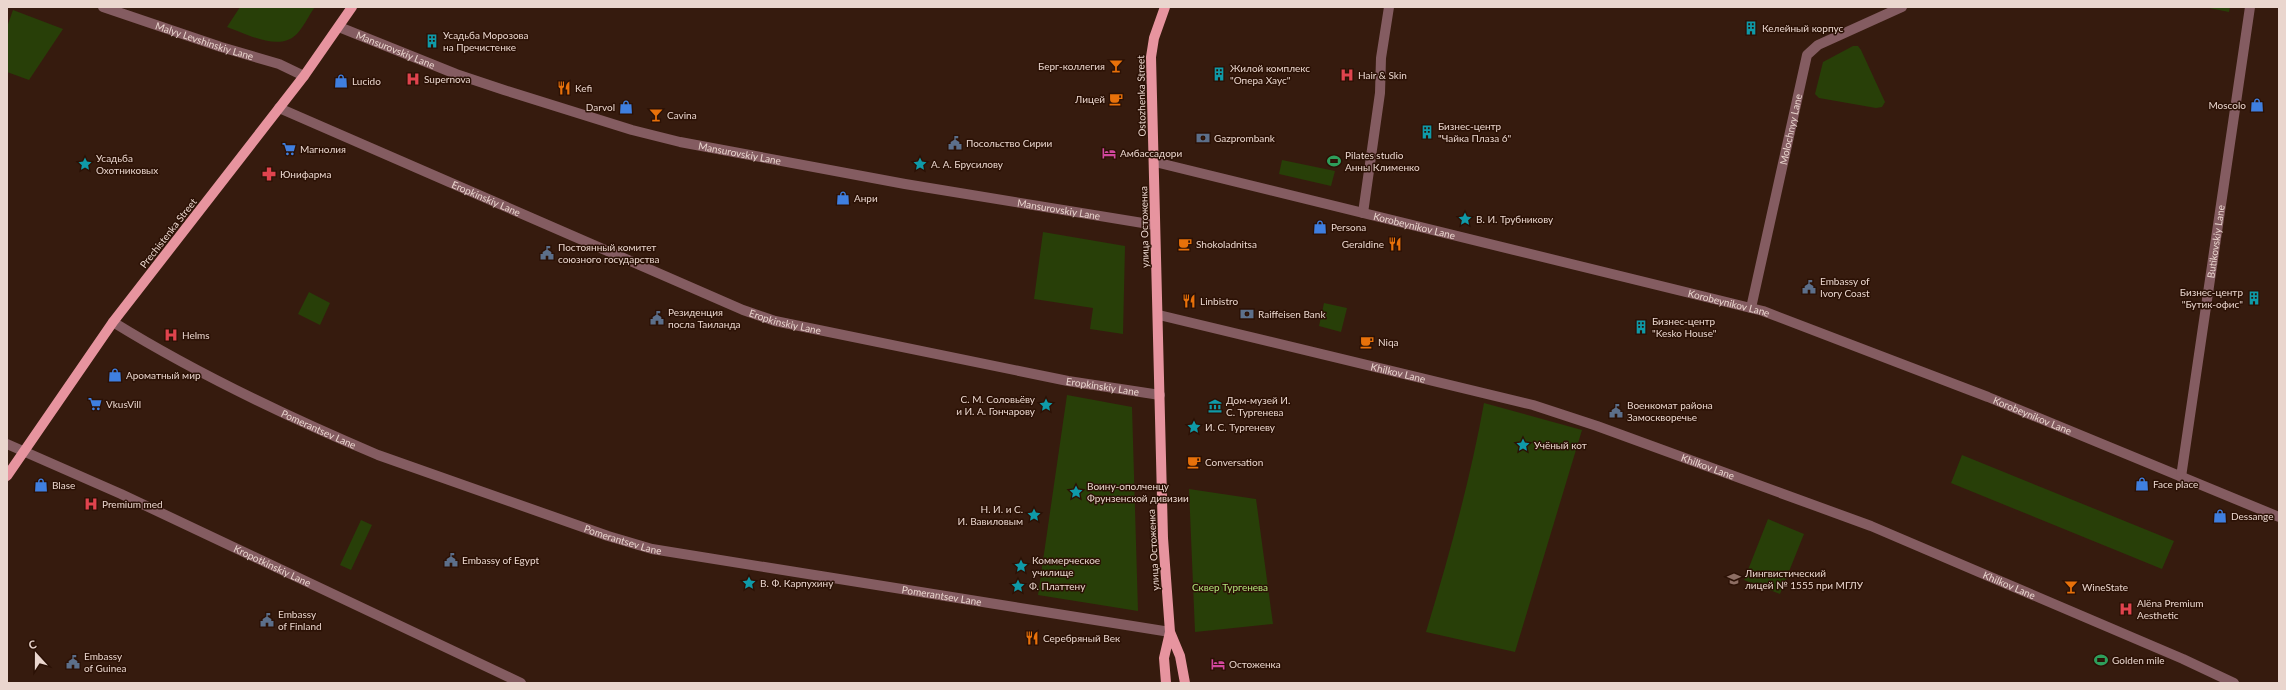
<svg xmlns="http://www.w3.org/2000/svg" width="2286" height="690" viewBox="0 0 2286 690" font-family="Lato,sans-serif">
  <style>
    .green { fill: #283f08 }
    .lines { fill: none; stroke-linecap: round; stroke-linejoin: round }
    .minor { stroke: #845c61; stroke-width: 10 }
    .major { stroke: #e7949f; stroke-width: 10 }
    .labels { text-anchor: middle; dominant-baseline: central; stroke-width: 3; stroke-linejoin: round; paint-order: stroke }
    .poi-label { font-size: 10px; fill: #ead6ce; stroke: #2b1105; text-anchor: start }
    .street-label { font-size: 10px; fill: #ead6ce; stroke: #2b1105 }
    .park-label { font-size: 10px; fill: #b0e57a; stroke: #2b1105 }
  </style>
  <rect width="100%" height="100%" fill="#361b0e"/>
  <!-- green -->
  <path class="green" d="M 240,7 L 315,7 C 308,16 301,34 290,39 C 272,48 244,33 227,27 Z
    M 2204,7 L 2230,7 L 2229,12 Z
    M 13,10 L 63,29 L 29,80 L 7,72 L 7,27 Z
    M 1853,46 L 1858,46 L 1861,50 L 1885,102 L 1882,107 L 1876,108 L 1819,98 L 1815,94 L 1823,62 Z
    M 1282,160 L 1335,171 L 1331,186 L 1279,174 Z
    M 1043,232 L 1125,246 L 1123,334 L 1090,329 L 1093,308 L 1034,299 Z
    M 309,292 L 330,303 L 320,325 L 298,314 Z
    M 1324,303 L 1347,308 L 1341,332 L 1319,326 Z
    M 1067,395 L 1132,407 L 1138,611 L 1038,595 Z
    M 1484,403 L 1582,430 L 1515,652 L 1426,632 C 1449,556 1470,481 1484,403 Z
    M 1962,455 L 2174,541 L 2162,569 L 1951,483 Z
    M 1189,489 L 1256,499 L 1273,624 L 1195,632 Z
    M 1768,519 L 1804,534 L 1780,594 L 1744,580 Z
    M 361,520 L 372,525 L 351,570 L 340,565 Z"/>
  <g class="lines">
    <!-- minor -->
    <g class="minor">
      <path id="s1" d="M 103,7 L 221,47 L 279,64 L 304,76"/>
      <path id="s2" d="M 339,27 L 456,74 L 504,90 L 632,130 L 680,142 L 905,184 L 1155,225"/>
      <path id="s3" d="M 279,108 L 743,310 L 775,321 L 1068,381 L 1160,395"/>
      <path id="s4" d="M 1155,162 L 1763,311 L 1988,397 L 2279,517"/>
      <path d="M 1363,213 L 1380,93 L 1381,58 L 1389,7"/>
      <path id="s5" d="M 1751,308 L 1807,55 L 1818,45 L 1902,7"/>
      <path id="s6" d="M 1159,315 L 1533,405 L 1597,426 L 1871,526 L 2183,659 L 2234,683"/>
      <path id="s7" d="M 113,322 C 197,374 288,417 378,455 L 608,536 L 652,549 L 1170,632"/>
      <path id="s8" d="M 7,444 L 121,494 L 521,683"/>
      <path id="s9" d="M 2181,477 L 2250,7"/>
    </g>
    <!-- major -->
    <path class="major" d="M 1165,7 L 1154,38 L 1151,57 L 1163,538 L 1170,632 L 1164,658 L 1166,683
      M 7,476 L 113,322 L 304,76 L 352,7
      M 1170,632 L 1180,656 L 1185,683"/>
  </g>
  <!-- icons -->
  <defs>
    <g id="building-bare" transform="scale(1.08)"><path d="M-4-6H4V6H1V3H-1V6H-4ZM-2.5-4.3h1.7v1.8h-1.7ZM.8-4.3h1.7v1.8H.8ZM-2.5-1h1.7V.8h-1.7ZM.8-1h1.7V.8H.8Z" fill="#0f9aa8" stroke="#2b1105" stroke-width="2.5" paint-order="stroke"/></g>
    <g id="bar-bare" transform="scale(1.08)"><path d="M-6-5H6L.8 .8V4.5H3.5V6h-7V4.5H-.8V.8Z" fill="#e8710a" stroke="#2b1105" stroke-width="2.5" paint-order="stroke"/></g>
    <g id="hospital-bare" transform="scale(1.08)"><path d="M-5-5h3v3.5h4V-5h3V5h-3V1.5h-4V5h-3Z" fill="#e0444e" stroke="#2b1105" stroke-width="2.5" paint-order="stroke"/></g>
    <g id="shop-bare" transform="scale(1.08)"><path d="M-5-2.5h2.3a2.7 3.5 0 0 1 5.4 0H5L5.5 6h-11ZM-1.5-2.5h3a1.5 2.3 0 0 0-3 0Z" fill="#3f7fe0" stroke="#2b1105" stroke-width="2.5" paint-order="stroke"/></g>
    <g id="restaurant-bare" transform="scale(1.08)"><path d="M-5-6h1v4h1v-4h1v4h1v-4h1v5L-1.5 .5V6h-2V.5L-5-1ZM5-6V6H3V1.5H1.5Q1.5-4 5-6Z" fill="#e8710a" stroke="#2b1105" stroke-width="2.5" paint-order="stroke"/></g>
    <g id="cafe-bare" transform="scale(1.08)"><path d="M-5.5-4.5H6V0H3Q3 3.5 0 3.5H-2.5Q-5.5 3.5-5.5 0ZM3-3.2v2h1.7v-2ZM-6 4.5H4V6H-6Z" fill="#e8710a" stroke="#2b1105" stroke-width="2.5" paint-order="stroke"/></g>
    <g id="bank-bare" transform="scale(1.08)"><path d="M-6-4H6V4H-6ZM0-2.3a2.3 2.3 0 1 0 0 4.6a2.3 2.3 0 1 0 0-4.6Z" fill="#5c6f8a" stroke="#2b1105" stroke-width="2.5" paint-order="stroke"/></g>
    <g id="civic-bare" transform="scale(1.08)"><path d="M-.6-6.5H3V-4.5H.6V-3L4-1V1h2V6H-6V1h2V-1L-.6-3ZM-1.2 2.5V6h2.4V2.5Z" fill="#5c6f8a" stroke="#2b1105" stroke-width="2.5" paint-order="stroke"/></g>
    <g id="supermarket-bare" transform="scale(1.08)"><path d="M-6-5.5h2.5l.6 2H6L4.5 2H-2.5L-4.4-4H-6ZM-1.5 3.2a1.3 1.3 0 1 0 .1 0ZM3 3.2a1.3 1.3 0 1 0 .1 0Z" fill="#3f7fe0" stroke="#2b1105" stroke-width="2.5" paint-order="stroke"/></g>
    <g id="hotel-bare" transform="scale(1.08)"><path d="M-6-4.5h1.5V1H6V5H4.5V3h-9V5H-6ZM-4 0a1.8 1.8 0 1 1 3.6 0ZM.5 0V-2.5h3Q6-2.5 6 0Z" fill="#d1479c" stroke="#2b1105" stroke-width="2.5" paint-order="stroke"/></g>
    <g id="stadium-bare" transform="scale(1.08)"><path d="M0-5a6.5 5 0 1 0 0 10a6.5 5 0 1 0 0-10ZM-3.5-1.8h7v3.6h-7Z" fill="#2e9e5b" stroke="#2b1105" stroke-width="2.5" paint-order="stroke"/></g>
    <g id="sight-bare" transform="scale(1.08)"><path d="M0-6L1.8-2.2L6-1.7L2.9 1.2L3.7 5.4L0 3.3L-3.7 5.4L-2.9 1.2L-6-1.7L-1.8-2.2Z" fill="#0f9aa8" stroke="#2b1105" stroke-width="2.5" paint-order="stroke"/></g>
    <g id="pharmacy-bare" transform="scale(1.08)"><path d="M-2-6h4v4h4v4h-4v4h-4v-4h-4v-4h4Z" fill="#e0444e" stroke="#2b1105" stroke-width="2.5" paint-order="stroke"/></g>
    <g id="museum-bare" transform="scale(1.08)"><path d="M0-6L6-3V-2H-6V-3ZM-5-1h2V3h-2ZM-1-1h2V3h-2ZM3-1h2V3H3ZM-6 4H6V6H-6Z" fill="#0f9aa8" stroke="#2b1105" stroke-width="2.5" paint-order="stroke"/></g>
    <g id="school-bare" transform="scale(1.08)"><path d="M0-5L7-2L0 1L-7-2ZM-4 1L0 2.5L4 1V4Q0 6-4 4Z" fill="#8d6e63" stroke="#2b1105" stroke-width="2.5" paint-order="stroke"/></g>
  </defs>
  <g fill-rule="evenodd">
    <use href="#building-bare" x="1751" y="28"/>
    <use href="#building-bare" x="432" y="41"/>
    <use href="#bar-bare" x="1116" y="66"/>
    <use href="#building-bare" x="1219" y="74"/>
    <use href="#hospital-bare" x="1347" y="75"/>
    <use href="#hospital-bare" x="413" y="79"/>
    <use href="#shop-bare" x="341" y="81"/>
    <use href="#restaurant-bare" x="564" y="88"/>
    <use href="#cafe-bare" x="1116" y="99"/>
    <use href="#shop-bare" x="2257" y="105"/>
    <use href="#shop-bare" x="626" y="107"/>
    <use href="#bar-bare" x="656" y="115"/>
    <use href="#building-bare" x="1427" y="132"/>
    <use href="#bank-bare" x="1203" y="138"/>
    <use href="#civic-bare" x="955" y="143"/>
    <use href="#supermarket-bare" x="289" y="149"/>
    <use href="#hotel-bare" x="1109" y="153"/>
    <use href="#stadium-bare" x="1334" y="161"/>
    <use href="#sight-bare" x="85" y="164"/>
    <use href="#sight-bare" x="920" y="164"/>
    <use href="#pharmacy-bare" x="269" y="174"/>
    <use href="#shop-bare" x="843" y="198"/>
    <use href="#sight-bare" x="1465" y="219"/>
    <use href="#shop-bare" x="1320" y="227"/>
    <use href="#cafe-bare" x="1185" y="244"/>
    <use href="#restaurant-bare" x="1395" y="244"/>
    <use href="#civic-bare" x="547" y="253"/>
    <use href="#civic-bare" x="1809" y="287"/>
    <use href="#building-bare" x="2254" y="298"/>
    <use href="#restaurant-bare" x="1189" y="301"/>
    <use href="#bank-bare" x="1247" y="314"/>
    <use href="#civic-bare" x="657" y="318"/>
    <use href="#building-bare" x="1641" y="327"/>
    <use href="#hospital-bare" x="171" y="335"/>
    <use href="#cafe-bare" x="1367" y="342"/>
    <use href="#shop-bare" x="115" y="375"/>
    <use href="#supermarket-bare" x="95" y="404"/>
    <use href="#sight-bare" x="1046" y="405"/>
    <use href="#museum-bare" x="1215" y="406"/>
    <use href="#civic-bare" x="1616" y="411"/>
    <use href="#sight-bare" x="1194" y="427"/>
    <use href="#sight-bare" x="1523" y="445"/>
    <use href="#cafe-bare" x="1194" y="462"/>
    <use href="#shop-bare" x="2142" y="484"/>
    <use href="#shop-bare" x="41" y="485"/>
    <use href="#sight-bare" x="1076" y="492"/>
    <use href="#hospital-bare" x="91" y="504"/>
    <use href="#sight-bare" x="1034" y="515"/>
    <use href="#shop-bare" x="2220" y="516"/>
    <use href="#civic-bare" x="451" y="560"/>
    <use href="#sight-bare" x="1021" y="566"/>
    <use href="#school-bare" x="1734" y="579"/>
    <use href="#sight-bare" x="749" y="583"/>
    <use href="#sight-bare" x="1018" y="586"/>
    <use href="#bar-bare" x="2071" y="587"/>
    <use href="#hospital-bare" x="2126" y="609"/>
    <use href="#civic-bare" x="267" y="620"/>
    <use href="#restaurant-bare" x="1032" y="638"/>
    <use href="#stadium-bare" x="2101" y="660"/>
    <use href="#civic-bare" x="73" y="662"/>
    <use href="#hotel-bare" x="1218" y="664"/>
  </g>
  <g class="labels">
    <!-- poi labels -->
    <g class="poi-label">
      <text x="1762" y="28">Келейный корпус</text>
      <text x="443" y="35">Усадьба Морозова<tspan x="443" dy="12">на Пречистенке</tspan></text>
      <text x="1105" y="66" text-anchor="end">Берг-коллегия</text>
      <text x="1230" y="68">Жилой комплекс<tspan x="1230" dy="12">"Опера Хаус"</tspan></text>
      <text x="1358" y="75">Hair &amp; Skin</text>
      <text x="424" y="79">Supernova</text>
      <text x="352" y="81">Lucido</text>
      <text x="575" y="88">Kefi</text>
      <text x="1105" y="99" text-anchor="end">Лицей</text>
      <text x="2246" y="105" text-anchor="end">Moscolo</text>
      <text x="615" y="107" text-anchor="end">Darvol</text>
      <text x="667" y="115">Cavina</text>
      <text x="1438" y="126">Бизнес-центр<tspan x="1438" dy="12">"Чайка Плаза 6"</tspan></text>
      <text x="1214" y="138">Gazprombank</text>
      <text x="966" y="143">Посольство Сирии</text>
      <text x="300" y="149">Магнолия</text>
      <text x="1120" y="153">Амбассадори</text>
      <text x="1345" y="155">Pilates studio<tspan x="1345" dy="12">Анны Клименко</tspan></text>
      <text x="96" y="158">Усадьба<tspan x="96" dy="12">Охотниковых</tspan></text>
      <text x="931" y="164">А. А. Брусилову</text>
      <text x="280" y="174">Юнифарма</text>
      <text x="854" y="198">Анри</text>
      <text x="1476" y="219">В. И. Трубникову</text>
      <text x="1331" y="227">Persona</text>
      <text x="1196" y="244">Shokoladnitsa</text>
      <text x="1384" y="244" text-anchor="end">Geraldine</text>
      <text x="558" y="247">Постоянный комитет<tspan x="558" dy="12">союзного государства</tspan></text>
      <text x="1820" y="281">Embassy of<tspan x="1820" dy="12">Ivory Coast</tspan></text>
      <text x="2243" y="292" text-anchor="end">Бизнес-центр<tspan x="2243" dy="12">"Бутик-офис"</tspan></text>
      <text x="1200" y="301">Linbistro</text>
      <text x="668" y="312">Резиденция<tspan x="668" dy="12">посла Таиланда</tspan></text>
      <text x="1258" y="314">Raiffeisen Bank</text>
      <text x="1652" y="321">Бизнес-центр<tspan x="1652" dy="12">"Kesko House"</tspan></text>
      <text x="182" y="335">Helms</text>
      <text x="1378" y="342">Niqa</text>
      <text x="126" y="375">Ароматный мир</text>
      <text x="1035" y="399" text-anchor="end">С. М. Соловьёву<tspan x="1035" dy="12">и И. А. Гончарову</tspan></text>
      <text x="1226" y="400">Дом-музей И.<tspan x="1226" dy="12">С. Тургенева</tspan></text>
      <text x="106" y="404">VkusVill</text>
      <text x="1627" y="405">Военкомат района<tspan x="1627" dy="12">Замоскворечье</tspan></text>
      <text x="1205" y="427">И. С. Тургеневу</text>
      <text x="1534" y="445">Учёный кот</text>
      <text x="1205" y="462">Conversation</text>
      <text x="2153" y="484">Face place</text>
      <text x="52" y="485">Blase</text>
      <text x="1087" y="486">Воину-ополченцу<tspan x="1087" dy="12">Фрунзенской дивизии</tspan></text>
      <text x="102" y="504">Premium med</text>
      <text x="1023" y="509" text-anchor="end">Н. И. и С.<tspan x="1023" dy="12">И. Вавиловым</tspan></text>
      <text x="2231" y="516">Dessange</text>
      <text x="462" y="560">Embassy of Egypt</text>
      <text x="1032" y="560">Коммерческое<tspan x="1032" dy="12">училище</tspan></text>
      <text x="1745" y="573">Лингвистический<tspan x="1745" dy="12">лицей № 1555 при МГЛУ</tspan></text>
      <text x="760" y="583">В. Ф. Карпухину</text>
      <text x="1029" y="586">Ф. Платтену</text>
      <text x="2082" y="587">WineState</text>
      <text x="2137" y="603">Alёna Premium<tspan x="2137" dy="12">Aesthetic</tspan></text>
      <text x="278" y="614">Embassy<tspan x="278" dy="12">of Finland</tspan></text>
      <text x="1043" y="638">Серебряный Век</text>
      <text x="84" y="656">Embassy<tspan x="84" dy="12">of Guinea</tspan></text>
      <text x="2112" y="660">Golden mile</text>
      <text x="1229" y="664">Остоженка</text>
    </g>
    <!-- street labels -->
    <g class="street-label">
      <text stroke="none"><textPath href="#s1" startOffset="107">Malyy Levshinskiy Lane</textPath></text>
      <text stroke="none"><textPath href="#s2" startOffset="61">Mansurovskiy Lane</textPath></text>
      <text transform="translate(1141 96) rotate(-91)">Ostozhenka Street</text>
      <text stroke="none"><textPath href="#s5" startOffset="183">Molochnyy Lane</textPath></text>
      <text stroke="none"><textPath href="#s2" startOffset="421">Mansurovskiy Lane</textPath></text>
      <text stroke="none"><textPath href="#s3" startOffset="226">Eropkinskiy Lane</textPath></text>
      <text stroke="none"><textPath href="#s2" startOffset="745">Mansurovskiy Lane</textPath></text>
      <text stroke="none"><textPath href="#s4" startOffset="267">Korobeynikov Lane</textPath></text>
      <text transform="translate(1144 227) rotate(-91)">улица Остоженка</text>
      <text transform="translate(168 233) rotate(-52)">Prechistenka Street</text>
      <text stroke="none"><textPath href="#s9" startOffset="238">Butikovskiy Lane</textPath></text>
      <text stroke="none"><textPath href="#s4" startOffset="591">Korobeynikov Lane</textPath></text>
      <text stroke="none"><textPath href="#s3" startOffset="550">Eropkinskiy Lane</textPath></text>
      <text stroke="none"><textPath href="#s6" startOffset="246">Khilkov Lane</textPath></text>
      <text stroke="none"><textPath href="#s3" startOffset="874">Eropkinskiy Lane</textPath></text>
      <text stroke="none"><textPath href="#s4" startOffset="915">Korobeynikov Lane</textPath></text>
      <text stroke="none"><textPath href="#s7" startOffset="232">Pomerantsev Lane</textPath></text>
      <text stroke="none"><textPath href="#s6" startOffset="570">Khilkov Lane</textPath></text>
      <text stroke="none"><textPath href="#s7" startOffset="556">Pomerantsev Lane</textPath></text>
      <text transform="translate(1153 550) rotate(-93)">улица Остоженка</text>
      <text stroke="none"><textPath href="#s8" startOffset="292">Kropotkinskiy Lane</textPath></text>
      <text stroke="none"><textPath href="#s6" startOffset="894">Khilkov Lane</textPath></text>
      <text stroke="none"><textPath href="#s7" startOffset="880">Pomerantsev Lane</textPath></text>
    </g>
    <!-- park labels -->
    <g class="park-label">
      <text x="1230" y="587">Сквер Тургенева</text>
    </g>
  </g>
  <!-- border -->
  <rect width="2286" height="690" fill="none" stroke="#ead6ce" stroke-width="16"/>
  <!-- north arrow -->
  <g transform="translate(36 654) rotate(339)" stroke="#2b1105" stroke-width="3" paint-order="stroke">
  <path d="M0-3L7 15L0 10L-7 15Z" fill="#ead6ce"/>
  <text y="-6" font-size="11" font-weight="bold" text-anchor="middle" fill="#ead6ce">С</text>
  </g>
</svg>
